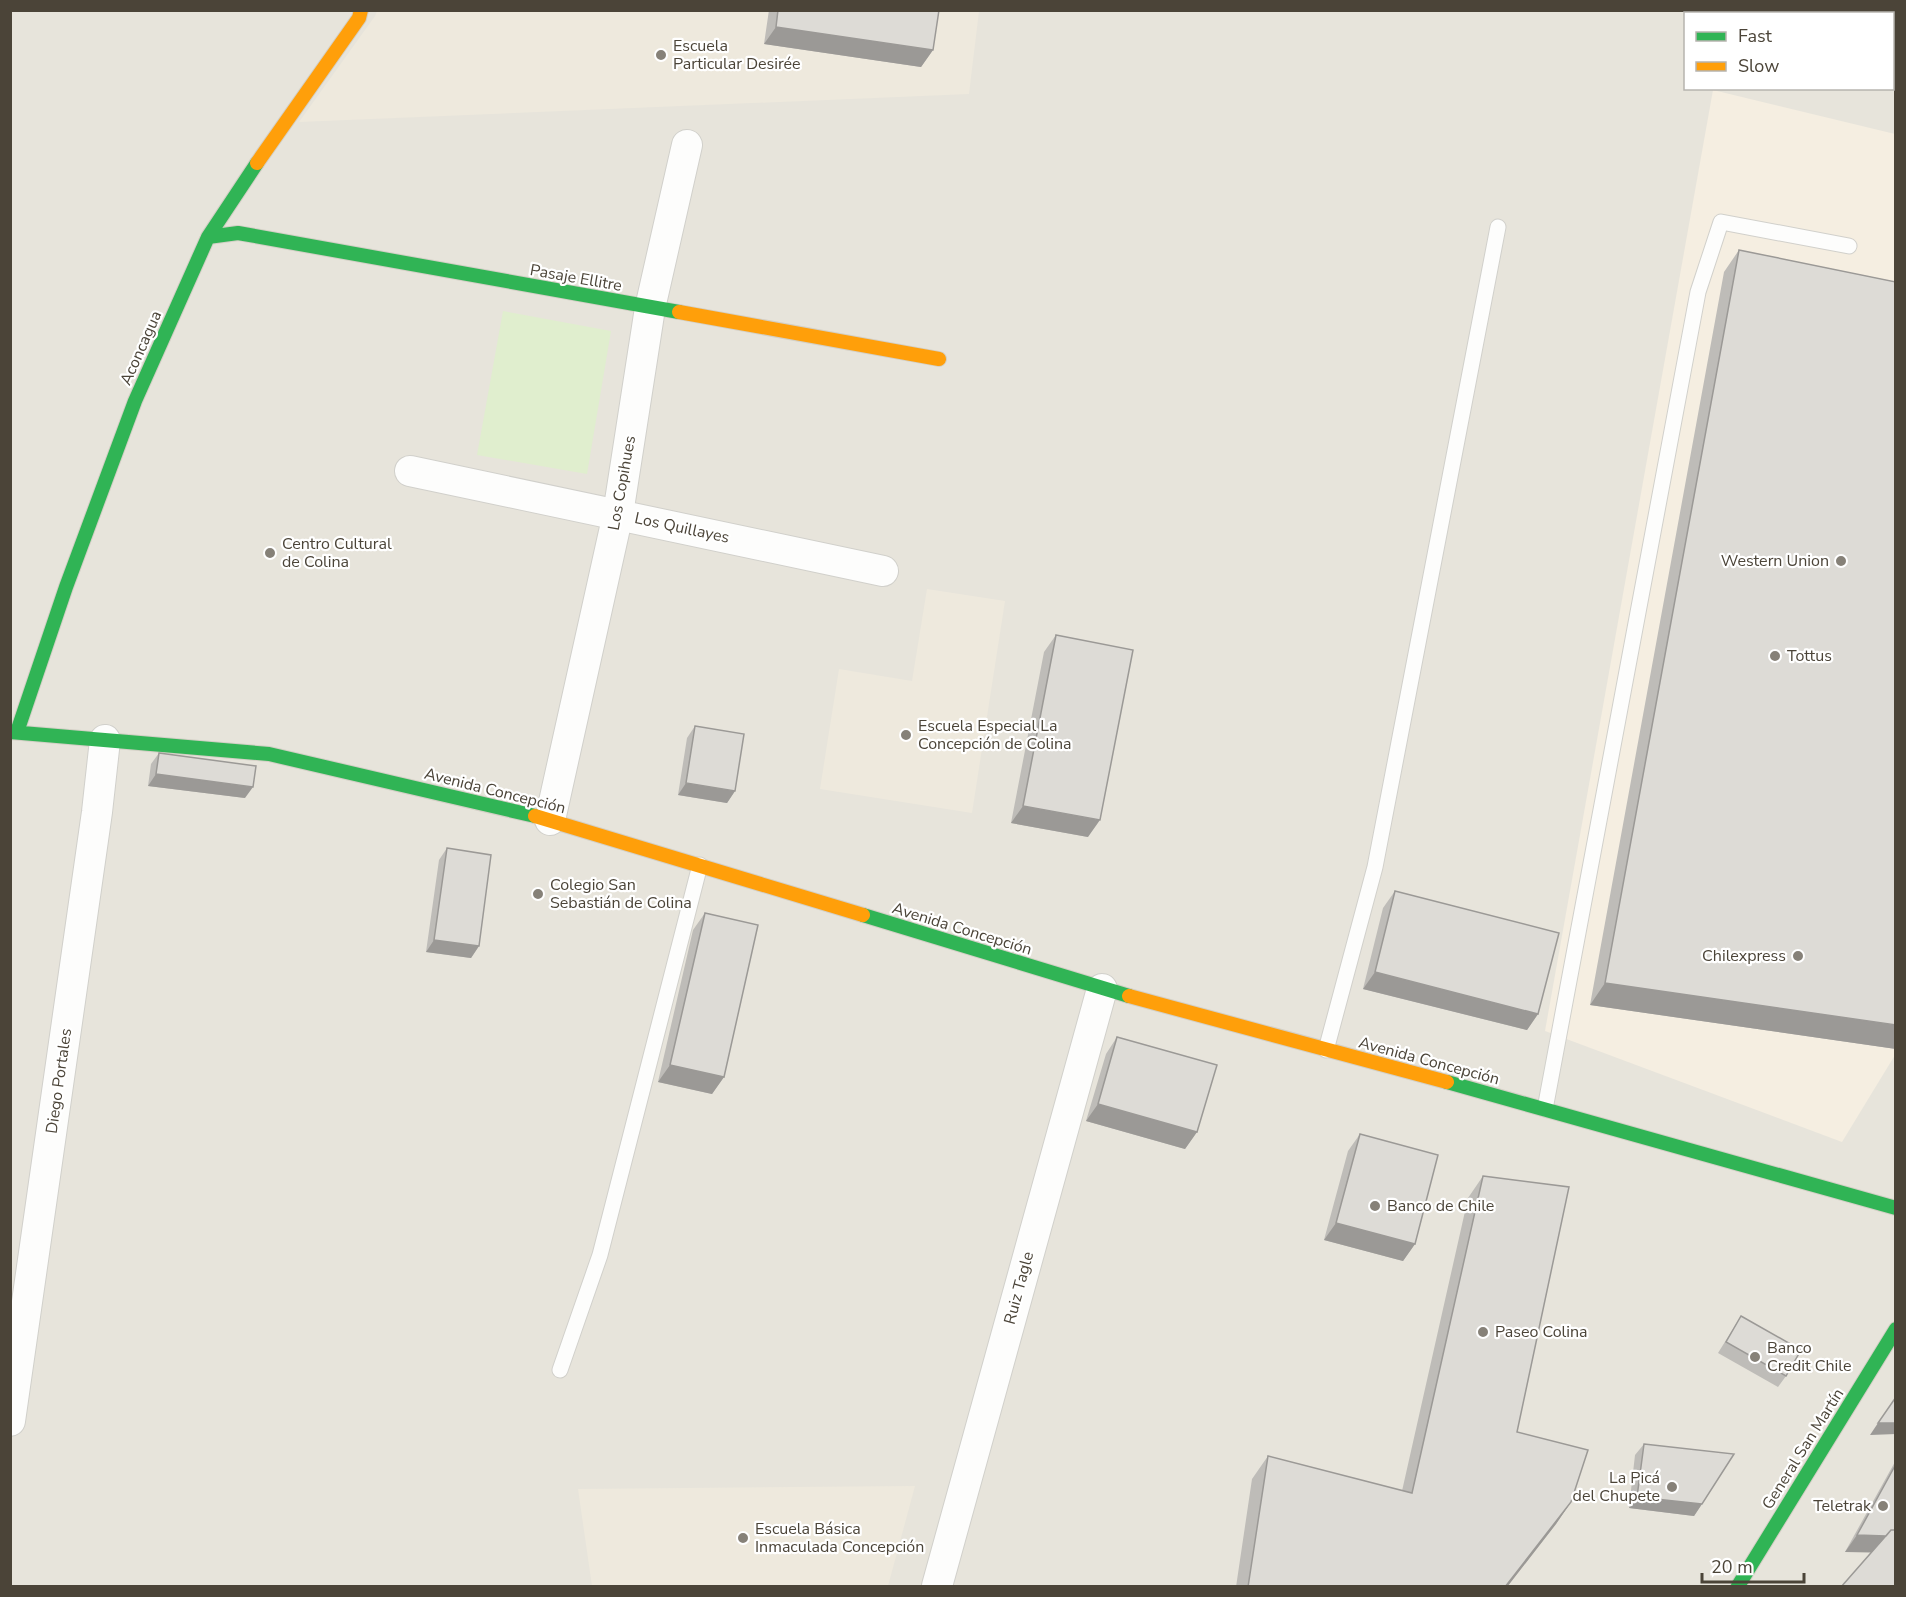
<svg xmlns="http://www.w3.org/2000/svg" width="1906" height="1597" viewBox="0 0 1906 1597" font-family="'Nunito Sans',sans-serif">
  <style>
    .residential { fill: #e7e4db; fill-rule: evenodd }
    .commercial { fill: #f5eee1 }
    .education { fill: #eee9dd }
    .green { fill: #e0eece }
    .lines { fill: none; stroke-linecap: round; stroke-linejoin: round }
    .lane-casing { stroke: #d1d0cb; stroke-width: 17 }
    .street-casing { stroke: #d1d0cb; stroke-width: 32 }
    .fast-casing { stroke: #d3cfc5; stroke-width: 16 }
    .slow-casing { stroke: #d3cfc5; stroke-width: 16 }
    .lane { stroke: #fdfdfc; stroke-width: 15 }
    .street { stroke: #fdfdfc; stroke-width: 30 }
    .fast { stroke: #30b455; stroke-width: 14 }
    .slow { stroke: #ff9f0a; stroke-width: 14 }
    .wall { fill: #bebcb8 }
    .shaded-wall { fill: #9b9996 }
    .building { fill: #dddbd6; stroke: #9b9996; stroke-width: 1.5 }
    .poi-dot { fill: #868178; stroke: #fff; stroke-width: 2 }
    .labels { text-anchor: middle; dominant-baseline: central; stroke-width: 4.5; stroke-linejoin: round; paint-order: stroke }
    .poi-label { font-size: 16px; fill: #4b4438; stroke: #fff; text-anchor: start }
    .street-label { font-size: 16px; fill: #4b4438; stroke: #fff }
  </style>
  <rect width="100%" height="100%" fill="#f3f2ee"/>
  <!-- residential -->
  <path class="residential" d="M 11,11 L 1895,11 L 1895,1586 L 11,1586 ZM 1686,14 L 1892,14 L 1892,88 L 1686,88 Z"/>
  <!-- commercial -->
  <path class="commercial" d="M 1713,90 L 1895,134 L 1895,1055 L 1842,1142 L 1545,1031 Z"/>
  <!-- education -->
  <path class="education" d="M 377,11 L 979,11 L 969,94 L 299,122 L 375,16 Z
    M 927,589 L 1005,601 L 972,813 L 820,789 L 839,669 L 912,681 Z
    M 915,1486 L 888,1586 L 592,1586 L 578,1489 Z"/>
  <!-- green -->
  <path class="green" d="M 503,311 L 611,331 L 587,474 L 477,455 Z"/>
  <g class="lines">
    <!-- lane casing -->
    <g class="lane-casing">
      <path id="lane" d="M 1892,72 L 1896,72
        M 1326,1050 L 1375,867 L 1498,227
        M 1545,1109 L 1698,292 L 1721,222 L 1849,246
        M 560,1370 L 600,1255 L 700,865"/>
    </g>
    <!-- street casing -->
    <g class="street-casing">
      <path id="street" d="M 410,471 L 883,571
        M 550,820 L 618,514 L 650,308 L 687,145
        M 10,1421 L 97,812 L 105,740
        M 937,1586 L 1102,989"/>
    </g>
    <!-- fast casing -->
    <g class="fast-casing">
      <path id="fast" d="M 208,237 L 238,233 L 679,312
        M 10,732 L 269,754 L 535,816
        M 17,732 L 66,587 L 135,401 L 208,237 L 257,163
        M 863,915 L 1129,996
        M 1447,1082 L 1896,1208
        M 1738,1586 L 1896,1329"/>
    </g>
    <!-- slow casing -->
    <g class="slow-casing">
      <path id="slow" d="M 257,163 L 359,18 L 361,10
        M 679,312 L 939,359
        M 535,816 L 863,915
        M 1129,996 L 1447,1082"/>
    </g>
    <!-- lane -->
    <use href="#lane" class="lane"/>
    <!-- street -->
    <use href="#street" class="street"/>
    <!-- fast -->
    <use href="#fast" class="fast"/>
    <!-- slow -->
    <use href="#slow" class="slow"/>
  </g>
  <!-- wall -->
  <path class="wall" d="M 769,10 L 939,10 L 933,50 L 921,67 L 764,44 Z
    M 1739,250 L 1896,282 L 1896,1049 L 1590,1005 L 1724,272 Z
    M 1056,635 L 1088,837 L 1011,823 L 1044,652 Z
    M 695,726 L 735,791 L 727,803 L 678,795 L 687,738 Z
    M 159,753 L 245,798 L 148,786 L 151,764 Z
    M 447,848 L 479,946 L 471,958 L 426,952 L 439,860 Z
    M 1395,891 L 1538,1014 L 1527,1030 L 1363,989 L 1383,908 Z
    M 705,913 L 724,1077 L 712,1094 L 658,1082 L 693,930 Z
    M 1117,1037 L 1197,1132 L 1185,1149 L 1086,1121 L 1106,1054 Z
    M 1360,1134 L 1415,1244 L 1403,1261 L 1324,1240 L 1348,1151 Z
    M 1483,1176 L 1517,1432 L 1571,1502 L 1556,1524 L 1507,1587 L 1236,1587 L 1252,1479 L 1268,1456 L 1402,1491 L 1468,1198 Z
    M 1741,1316 L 1786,1376 L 1778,1387 L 1718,1353 Z
    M 1644,1444 L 1702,1504 L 1694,1516 L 1629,1508 L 1635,1455 Z
    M 1896,1460 L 1896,1587 L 1871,1552 L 1845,1552 Z"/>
  <!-- shaded-wall -->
  <path class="shaded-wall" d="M 776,27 L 933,50 L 921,67 L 764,44 Z
    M 156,774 L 253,787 L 245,798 L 148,786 Z
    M 686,783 L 735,791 L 727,803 L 678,795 Z
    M 1023,806 L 1100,820 L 1088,837 L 1011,823 Z
    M 434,940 L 479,946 L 471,958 L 426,952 Z
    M 1375,972 L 1538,1014 L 1527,1030 L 1363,989 Z
    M 1605,983 L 1896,1025 L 1896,1049 L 1590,1005 Z
    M 670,1065 L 724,1077 L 712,1094 L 658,1082 Z
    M 1098,1104 L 1197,1132 L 1185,1149 L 1086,1121 Z
    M 1336,1223 L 1415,1244 L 1403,1261 L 1324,1240 Z
    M 1878,1423 L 1896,1423 L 1896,1434 L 1870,1435 Z
    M 1637,1497 L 1702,1504 L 1694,1516 L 1629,1508 Z
    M 1571,1502 L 1556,1524 L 1507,1587 L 1505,1587 Z
    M 1857,1535 L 1896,1536 L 1896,1553 L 1845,1552 Z"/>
  <!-- building -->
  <path class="building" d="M 778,10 L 939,10 L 933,50 L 776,27 Z
    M 1739,250 L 1896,282 L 1896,1025 L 1605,983 Z
    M 1056,635 L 1133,650 L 1100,820 L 1023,806 Z
    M 695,726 L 744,734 L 735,791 L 686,783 Z
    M 159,753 L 256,766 L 253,787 L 156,774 Z
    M 447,848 L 491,855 L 479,946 L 434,940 Z
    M 1395,891 L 1559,933 L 1538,1014 L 1375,972 Z
    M 705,913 L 758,925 L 724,1077 L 670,1065 Z
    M 1117,1037 L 1217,1065 L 1197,1132 L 1098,1104 Z
    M 1360,1134 L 1438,1155 L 1415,1244 L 1336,1223 Z
    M 1483,1176 L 1569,1187 L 1517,1432 L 1588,1450 L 1571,1502 L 1505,1587 L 1248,1587 L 1268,1456 L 1412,1493 Z
    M 1741,1316 L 1801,1350 L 1786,1376 L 1726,1342 Z
    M 1896,1397 L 1896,1423 L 1878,1423 Z
    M 1644,1444 L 1734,1454 L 1702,1504 L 1637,1497 Z
    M 1896,1464 L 1896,1530 L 1891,1530 L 1886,1536 L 1857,1535 Z
    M 1891,1530 L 1896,1530 L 1896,1587 L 1841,1587 Z"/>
  <!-- markers -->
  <g class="poi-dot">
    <circle cx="661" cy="55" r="6"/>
    <circle cx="270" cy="553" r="6"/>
    <circle cx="1841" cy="561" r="6"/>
    <circle cx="1775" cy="656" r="6"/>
    <circle cx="906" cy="735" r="6"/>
    <circle cx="538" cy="894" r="6"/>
    <circle cx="1798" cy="956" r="6"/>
    <circle cx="1375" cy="1206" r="6"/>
    <circle cx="1483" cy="1332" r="6"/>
    <circle cx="1755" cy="1357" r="6"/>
    <circle cx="1672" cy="1487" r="6"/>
    <circle cx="1883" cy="1506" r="6"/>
    <circle cx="743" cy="1538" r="6"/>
  </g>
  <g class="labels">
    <!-- poi labels -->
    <g class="poi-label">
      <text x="673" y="46">Escuela<tspan x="673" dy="18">Particular Desirée</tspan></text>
      <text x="282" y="544">Centro Cultural<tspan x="282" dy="18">de Colina</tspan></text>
      <text x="1829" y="561" text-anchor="end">Western Union</text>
      <text x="1787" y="656">Tottus</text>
      <text x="918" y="726">Escuela Especial La<tspan x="918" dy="18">Concepción de Colina</tspan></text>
      <text x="550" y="885">Colegio San<tspan x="550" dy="18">Sebastián de Colina</tspan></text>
      <text x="1786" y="956" text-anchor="end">Chilexpress</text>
      <text x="1387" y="1206">Banco de Chile</text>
      <text x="1495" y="1332">Paseo Colina</text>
      <text x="1767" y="1348">Banco<tspan x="1767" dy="18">Credit Chile</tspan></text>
      <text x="1660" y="1478" text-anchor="end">La Picá<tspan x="1660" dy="18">del Chupete</tspan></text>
      <text x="1871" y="1506" text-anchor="end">Teletrak</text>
      <text x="755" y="1529">Escuela Básica<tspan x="755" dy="18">Inmaculada Concepción</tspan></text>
    </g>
    <!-- street labels -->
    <g class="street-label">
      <text transform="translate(576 278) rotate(10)">Pasaje Ellitre</text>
      <text transform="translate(141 348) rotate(-66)">Aconcagua</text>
      <text transform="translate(622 483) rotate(-80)">Los Copihues</text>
      <text transform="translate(682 528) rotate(12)">Los Quillayes</text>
      <text transform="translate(495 791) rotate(14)">Avenida Concepción</text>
      <text transform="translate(962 929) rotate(17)">Avenida Concepción</text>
      <text transform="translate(1429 1061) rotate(15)">Avenida Concepción</text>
      <text transform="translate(59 1081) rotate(-82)">Diego Portales</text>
      <text transform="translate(1019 1288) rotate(-75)">Ruiz Tagle</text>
      <text transform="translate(1803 1449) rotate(-58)">General San Martín</text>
    </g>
  </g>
  <!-- border -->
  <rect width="1906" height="1597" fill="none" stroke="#4b4438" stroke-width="24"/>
  <!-- legend -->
  <rect x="1684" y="12" width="210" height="78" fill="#ffffff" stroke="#b7b4af" stroke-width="1.5"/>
  <rect x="1696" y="32" width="30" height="9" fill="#30b455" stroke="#b7b4af" stroke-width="1.5"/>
  <text x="1738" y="42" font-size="18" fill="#4b4438">Fast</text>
  <rect x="1696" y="62" width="30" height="9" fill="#ff9f0a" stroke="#b7b4af" stroke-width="1.5"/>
  <text x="1738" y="72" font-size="18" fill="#4b4438">Slow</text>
  <!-- scale -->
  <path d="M1702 1573v9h102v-9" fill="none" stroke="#4b4438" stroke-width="3"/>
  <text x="1711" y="1573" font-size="18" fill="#4b4438" stroke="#ffffff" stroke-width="4.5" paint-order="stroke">20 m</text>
</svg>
